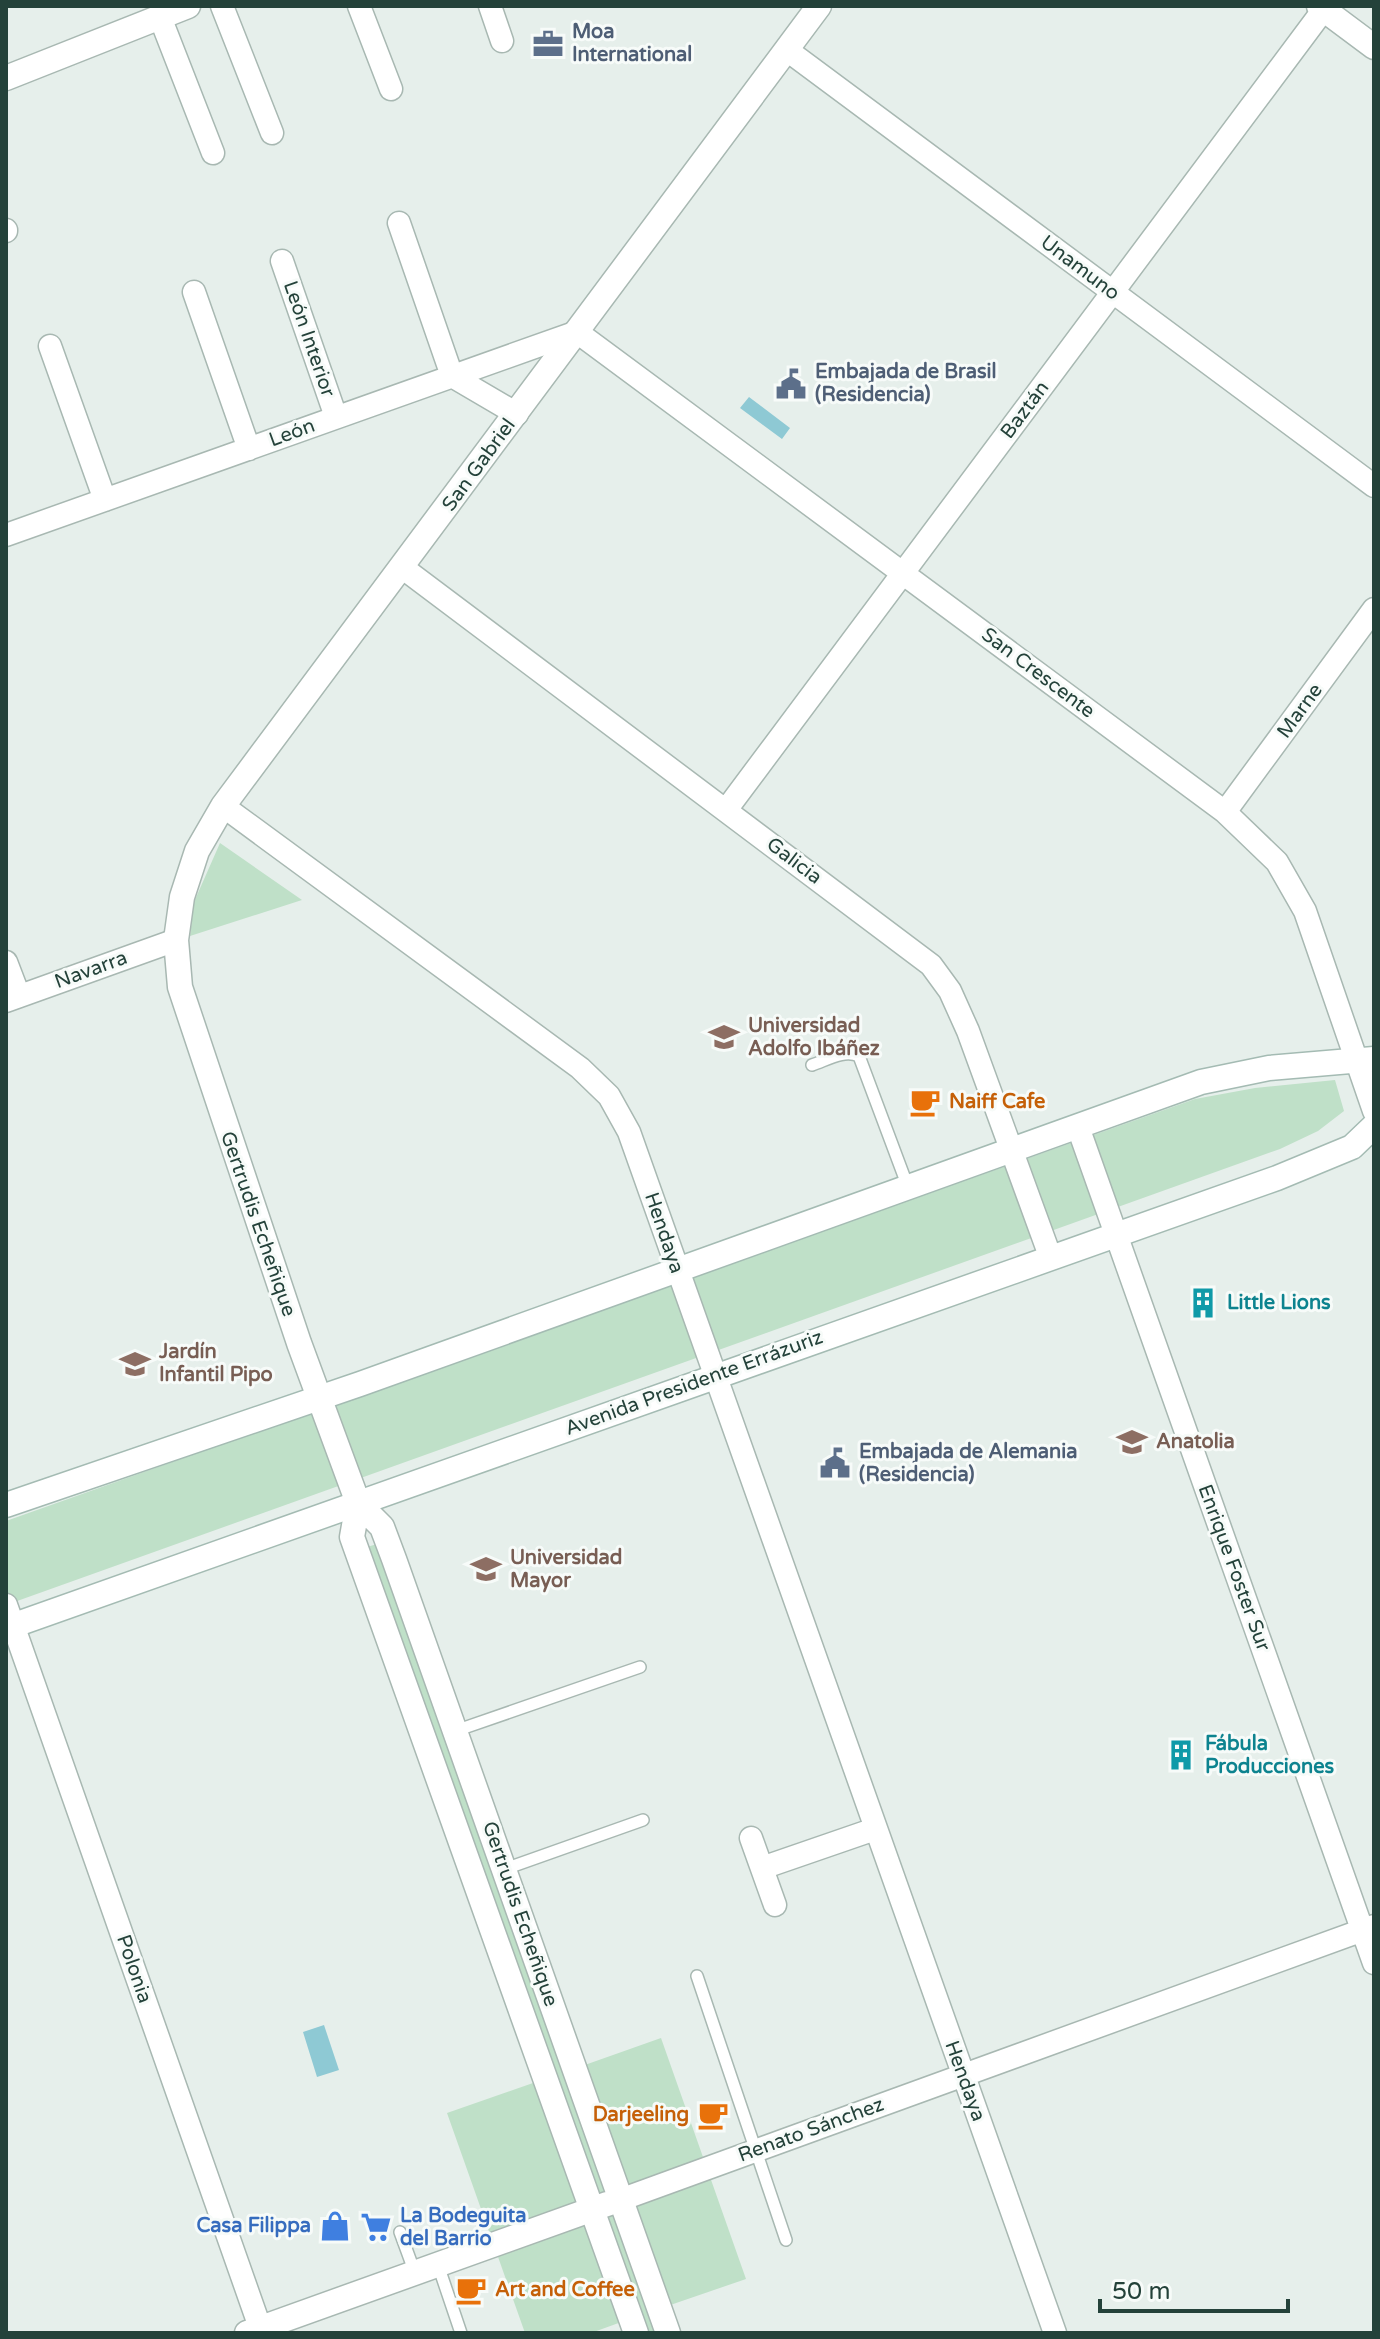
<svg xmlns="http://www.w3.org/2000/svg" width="1380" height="2339" viewBox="0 0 1380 2339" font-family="'Varela Round',sans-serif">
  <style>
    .green { fill: #bfe0c8 }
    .water { fill: #8ec9d4 }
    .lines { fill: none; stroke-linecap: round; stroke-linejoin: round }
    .service-casing { stroke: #a8b8b2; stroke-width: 14 }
    .minor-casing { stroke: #a8b8b2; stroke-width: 25 }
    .tertiary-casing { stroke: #a8b8b2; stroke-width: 27 }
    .secondary-casing { stroke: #a4bbb3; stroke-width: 27 }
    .service { stroke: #fff; stroke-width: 11 }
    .minor { stroke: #fff; stroke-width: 22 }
    .tertiary { stroke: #fff; stroke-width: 24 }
    .secondary { stroke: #fff; stroke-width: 24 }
    .labels { text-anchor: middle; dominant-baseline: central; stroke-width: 6; stroke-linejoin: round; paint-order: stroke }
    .service-label { font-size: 20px; font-weight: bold; fill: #4e5e75; stroke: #f7fbf9; text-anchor: start }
    .street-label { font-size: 20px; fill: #24423a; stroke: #f7fbf9 }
    .education-label { font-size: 20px; font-weight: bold; fill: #785e54; stroke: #f7fbf9; text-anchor: start }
    .food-label { font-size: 20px; font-weight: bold; fill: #c56008; stroke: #f7fbf9; text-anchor: start }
    .culture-label { font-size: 20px; font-weight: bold; fill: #0d838f; stroke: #f7fbf9; text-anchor: start }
    .shop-label { font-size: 20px; font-weight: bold; fill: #366cbe; stroke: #f7fbf9; text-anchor: start }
  </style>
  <rect width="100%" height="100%" fill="#e6efeb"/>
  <!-- green -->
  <path class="green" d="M 220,843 L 302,900 L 190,936 L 194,902 Z
    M 1335,1080 L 1344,1111 L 1318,1131 L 1280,1149 L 6,1605 L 6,1521 L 1195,1099 L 1255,1088 Z
    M 377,1544 L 565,2072 L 661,2038 L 746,2279 L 650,2312 L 656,2333 L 644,2333 L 638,2316 L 591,2333 L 525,2333 L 447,2113 L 553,2076 L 367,1547 Z"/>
  <!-- water -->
  <path class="water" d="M 749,397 L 790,428 L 782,439 L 740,408 Z
    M 324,2025 L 339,2070 L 317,2077 L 303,2032 Z"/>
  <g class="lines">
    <!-- service casing -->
    <g class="service-casing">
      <path id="service" d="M 812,1065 C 827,1060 844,1049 859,1056 L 908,1187
        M 455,1731 L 640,1667
        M 505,1869 L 643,1820
        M 697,1976 L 786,2240
        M 400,2232 L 415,2273
        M 438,2265 L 461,2333"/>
    </g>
    <!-- minor casing -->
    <g class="minor-casing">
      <path id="minor" d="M 222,6 L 272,133
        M 359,6 L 391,89
        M 490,6 L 502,41
        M 160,17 L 213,153
        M 787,50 L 1374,486
        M 399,223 L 452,376 L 517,414
        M 6,230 L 6,231
        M 282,261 L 336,417
        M 194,292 L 249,449
        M 50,346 L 105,500
        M 6,535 L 577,332 L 1225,812 L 1277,862 L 1305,911 L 1374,1111
        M 403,568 L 931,965 L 950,991 L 968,1031 L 1050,1256
        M 223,806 L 580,1068 L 609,1096 L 629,1132 L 1055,2333
        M 726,810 L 1324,9
        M 1225,812 L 1374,609
        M 6,962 L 19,996
        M 6,1001 L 176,940
        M 1078,1127 L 1374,1963
        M 6,1605 L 262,2333
        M 751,1838 L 775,1905
        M 762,1868 L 875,1829
        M 620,2200 L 1374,1926"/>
    </g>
    <!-- tertiary casing -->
    <g class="tertiary-casing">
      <path id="tertiary" d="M 1319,6 L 1374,47
        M 6,78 L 188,6
        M 358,1503 L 352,1537 L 636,2333
        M 247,2333 L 607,2204
        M 668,2333 L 394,1559 L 382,1527 L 358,1503 L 299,1343 L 180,987 L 176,940 L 182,897 L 197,851 L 223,806 L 819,6"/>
    </g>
    <!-- secondary casing -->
    <g class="secondary-casing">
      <path id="secondary" d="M 6,1505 L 360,1384 L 1201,1082 L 1269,1068 L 1374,1059
        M 6,1628 L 1277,1178 L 1352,1147 L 1374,1126"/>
    </g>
    <!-- service -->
    <use href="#service" class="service"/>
    <!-- minor -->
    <use href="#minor" class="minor"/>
    <!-- tertiary -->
    <use href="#tertiary" class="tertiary"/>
    <!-- secondary -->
    <use href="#secondary" class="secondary"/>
  </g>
  <!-- icons -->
  <defs>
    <g id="office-bare" transform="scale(2.4)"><path d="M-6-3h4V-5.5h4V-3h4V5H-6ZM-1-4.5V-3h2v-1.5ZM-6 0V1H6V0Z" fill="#5c6f8a" stroke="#f7fbf9" stroke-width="2.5" paint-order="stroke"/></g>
    <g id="civic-bare" transform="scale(2.4)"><path d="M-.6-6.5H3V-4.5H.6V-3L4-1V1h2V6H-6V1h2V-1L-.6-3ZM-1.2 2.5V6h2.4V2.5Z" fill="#5c6f8a" stroke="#f7fbf9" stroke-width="2.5" paint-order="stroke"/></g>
    <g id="university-bare" transform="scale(2.4)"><path d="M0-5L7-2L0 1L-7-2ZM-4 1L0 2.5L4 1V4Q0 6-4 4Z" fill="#8d6e63" stroke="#f7fbf9" stroke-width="2.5" paint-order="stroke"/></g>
    <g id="cafe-bare" transform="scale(2.4)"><path d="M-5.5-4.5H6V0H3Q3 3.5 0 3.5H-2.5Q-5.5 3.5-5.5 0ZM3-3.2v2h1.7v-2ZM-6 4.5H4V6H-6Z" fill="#e8710a" stroke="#f7fbf9" stroke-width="2.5" paint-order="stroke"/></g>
    <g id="building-bare" transform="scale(2.4)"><path d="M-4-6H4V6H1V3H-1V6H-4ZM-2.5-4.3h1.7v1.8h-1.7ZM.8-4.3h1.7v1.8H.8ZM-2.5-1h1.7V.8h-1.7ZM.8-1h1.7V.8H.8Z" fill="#0f9aa8" stroke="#f7fbf9" stroke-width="2.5" paint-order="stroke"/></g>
    <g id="school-bare" transform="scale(2.4)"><path d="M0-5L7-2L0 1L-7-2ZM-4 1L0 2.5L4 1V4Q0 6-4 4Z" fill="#8d6e63" stroke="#f7fbf9" stroke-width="2.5" paint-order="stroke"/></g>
    <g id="shop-bare" transform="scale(2.4)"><path d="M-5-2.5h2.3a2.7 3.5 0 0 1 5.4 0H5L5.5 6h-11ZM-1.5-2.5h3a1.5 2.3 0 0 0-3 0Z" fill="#3f7fe0" stroke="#f7fbf9" stroke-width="2.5" paint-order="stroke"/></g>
    <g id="supermarket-bare" transform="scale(2.4)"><path d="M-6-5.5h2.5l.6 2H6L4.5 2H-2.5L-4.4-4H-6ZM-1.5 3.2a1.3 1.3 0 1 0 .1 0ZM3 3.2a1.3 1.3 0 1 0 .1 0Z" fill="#3f7fe0" stroke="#f7fbf9" stroke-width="2.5" paint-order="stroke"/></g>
  </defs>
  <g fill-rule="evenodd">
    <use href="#office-bare" x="548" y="44"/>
    <use href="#civic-bare" x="791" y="384"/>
    <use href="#university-bare" x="724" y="1037"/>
    <use href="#cafe-bare" x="925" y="1102"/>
    <use href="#building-bare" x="1203" y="1303"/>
    <use href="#school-bare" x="135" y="1364"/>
    <use href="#school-bare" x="1132" y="1442"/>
    <use href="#civic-bare" x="835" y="1463"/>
    <use href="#university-bare" x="486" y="1569"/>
    <use href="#building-bare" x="1181" y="1755"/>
    <use href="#cafe-bare" x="713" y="2115"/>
    <use href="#shop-bare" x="335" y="2226"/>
    <use href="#supermarket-bare" x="376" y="2227"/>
    <use href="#cafe-bare" x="471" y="2290"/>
  </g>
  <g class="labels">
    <!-- service labels -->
    <g class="service-label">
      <text x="572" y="32">Moa<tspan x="572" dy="23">International</tspan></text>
      <text x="815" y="372">Embajada de Brasil<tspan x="815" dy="23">(Residencia)</tspan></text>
      <text x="859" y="1452">Embajada de Alemania<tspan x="859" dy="23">(Residencia)</tspan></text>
    </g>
    <!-- street labels -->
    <g class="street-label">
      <text transform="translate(1080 268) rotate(37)">Unamuno</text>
      <text transform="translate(309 339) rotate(71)">León Interior</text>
      <text transform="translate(1025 410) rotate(-53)">Baztán</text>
      <text transform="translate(292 433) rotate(-20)">León</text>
      <text transform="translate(479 465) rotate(-54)">San Gabriel</text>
      <text transform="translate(1038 673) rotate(37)">San Crescente</text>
      <text transform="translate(1300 711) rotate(-54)">Marne</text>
      <text transform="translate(794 861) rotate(37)">Galicia</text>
      <text transform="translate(91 970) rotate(-20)">Navarra</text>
      <text transform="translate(258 1224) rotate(71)">Gertrudis Echeñique</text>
      <text transform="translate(664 1233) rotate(71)">Hendaya</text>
      <text transform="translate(694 1383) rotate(-20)">Avenida Presidente Errázuriz</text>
      <text transform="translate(1234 1568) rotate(70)">Enrique Foster Sur</text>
      <text transform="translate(520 1914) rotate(71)">Gertrudis Echeñique</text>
      <text transform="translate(134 1969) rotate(71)">Polonia</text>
      <text transform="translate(965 2081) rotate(70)">Hendaya</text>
      <text transform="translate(811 2130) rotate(-20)">Renato Sánchez</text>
    </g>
    <!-- education labels -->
    <g class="education-label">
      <text x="748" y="1026">Universidad<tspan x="748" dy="23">Adolfo Ibáñez</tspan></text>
      <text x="159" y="1352">Jardín<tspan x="159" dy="23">Infantil Pipo</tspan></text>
      <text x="1156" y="1442">Anatolia</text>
      <text x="510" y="1558">Universidad<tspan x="510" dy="23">Mayor</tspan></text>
    </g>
    <!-- food labels -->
    <g class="food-label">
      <text x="949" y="1102">Naiff Cafe</text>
      <text x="689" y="2115" text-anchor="end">Darjeeling</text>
      <text x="495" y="2290">Art and Coffee</text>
    </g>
    <!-- culture labels -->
    <g class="culture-label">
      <text x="1227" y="1303">Little Lions</text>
      <text x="1205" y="1744">Fábula<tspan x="1205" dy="23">Producciones</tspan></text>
    </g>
    <!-- shop labels -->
    <g class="shop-label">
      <text x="400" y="2216">La Bodeguita<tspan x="400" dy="23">del Barrio</tspan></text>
      <text x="311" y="2226" text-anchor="end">Casa Filippa</text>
    </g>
  </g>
  <!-- border -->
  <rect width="1380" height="2339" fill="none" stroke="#24423a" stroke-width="16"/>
  <!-- scale -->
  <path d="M1100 2299v12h188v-12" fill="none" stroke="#24423a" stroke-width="4"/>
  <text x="1112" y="2299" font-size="24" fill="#24423a" stroke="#f7fbf9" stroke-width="6" paint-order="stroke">50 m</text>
</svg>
